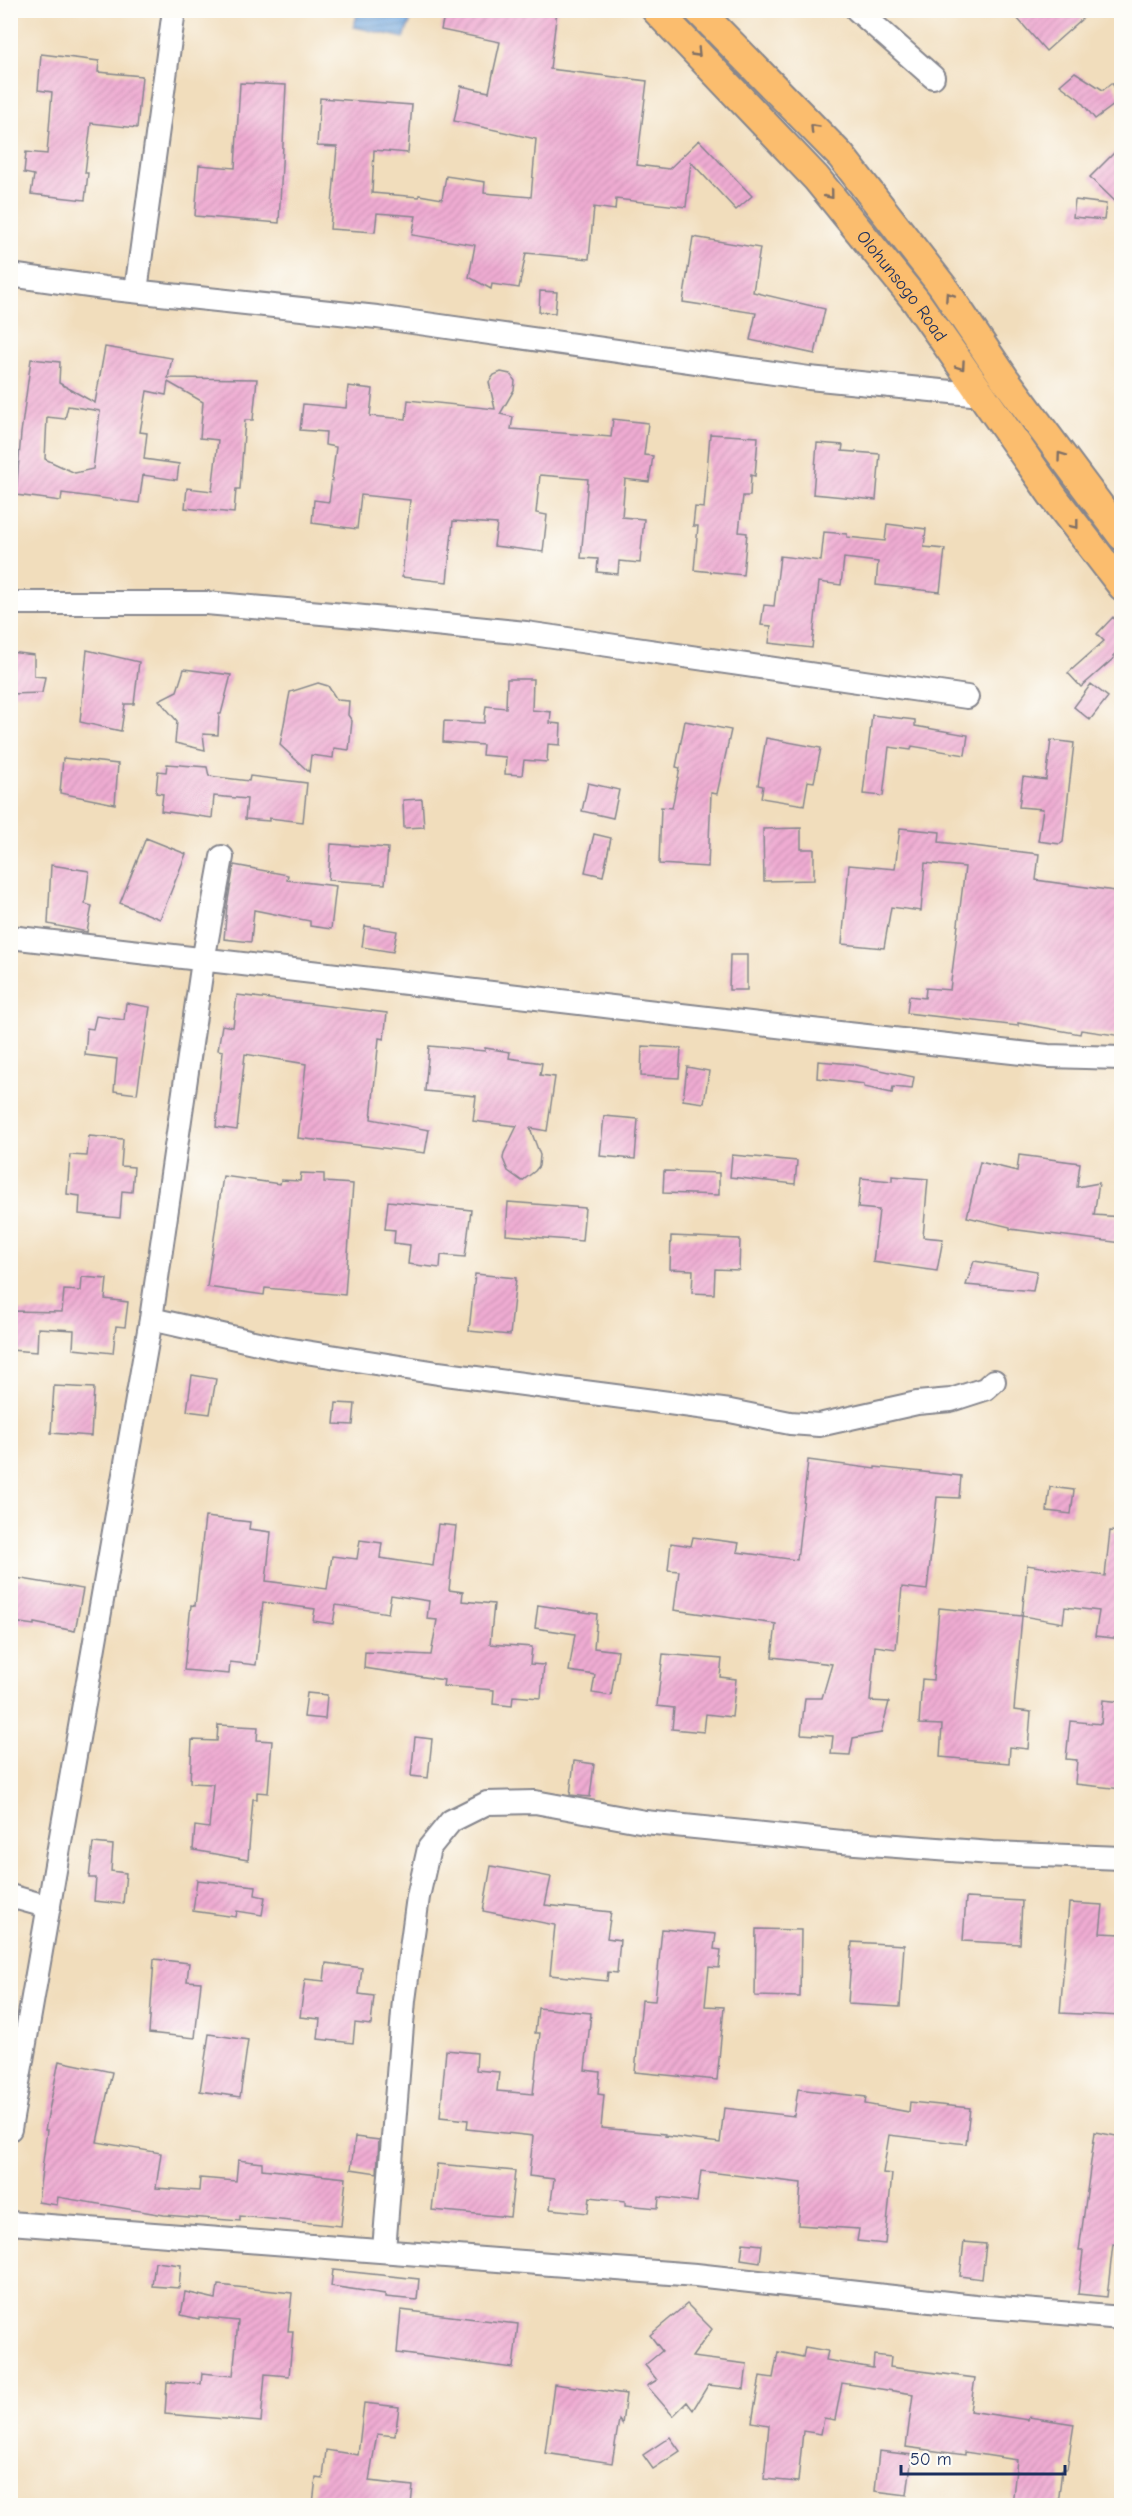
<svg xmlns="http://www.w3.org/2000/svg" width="1132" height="2516" viewBox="0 0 1132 2516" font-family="'Comic Neue',sans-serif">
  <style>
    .water { fill: url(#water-rules); stroke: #456a9e; stroke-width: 1.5 }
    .building { fill: url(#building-hatch); fill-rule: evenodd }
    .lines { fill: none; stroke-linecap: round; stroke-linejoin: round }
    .minor-casing { stroke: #86868d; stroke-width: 26 }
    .major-casing { stroke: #86868d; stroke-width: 32 }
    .minor { stroke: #fff; stroke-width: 22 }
    .major { stroke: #fbbd6e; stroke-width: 28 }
    .oneway { stroke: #806f65 }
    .labels { text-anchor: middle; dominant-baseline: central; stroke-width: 5; stroke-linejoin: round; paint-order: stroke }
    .street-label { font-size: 18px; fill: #1b2f5e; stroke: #fdfcf7 }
  </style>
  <defs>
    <pattern id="water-rules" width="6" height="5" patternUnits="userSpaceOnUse" patternTransform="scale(1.5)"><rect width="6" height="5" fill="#6fa5dd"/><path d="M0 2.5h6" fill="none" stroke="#5a87b6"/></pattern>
    <pattern id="building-hatch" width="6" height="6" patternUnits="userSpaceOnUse" patternTransform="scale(1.5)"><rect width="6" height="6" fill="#efacd2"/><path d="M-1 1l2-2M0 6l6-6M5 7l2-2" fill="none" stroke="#cc94b7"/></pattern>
  </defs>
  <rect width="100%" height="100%" fill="#fdfcf7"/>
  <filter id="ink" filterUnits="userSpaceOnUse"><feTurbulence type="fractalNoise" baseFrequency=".0167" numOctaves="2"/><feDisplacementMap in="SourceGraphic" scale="12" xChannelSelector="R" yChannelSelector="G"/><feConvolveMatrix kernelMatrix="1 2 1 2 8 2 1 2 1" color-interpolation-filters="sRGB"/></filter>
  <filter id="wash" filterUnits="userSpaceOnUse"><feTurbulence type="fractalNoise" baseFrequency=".008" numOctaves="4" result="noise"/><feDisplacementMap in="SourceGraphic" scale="24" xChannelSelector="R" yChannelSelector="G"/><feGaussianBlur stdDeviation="1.35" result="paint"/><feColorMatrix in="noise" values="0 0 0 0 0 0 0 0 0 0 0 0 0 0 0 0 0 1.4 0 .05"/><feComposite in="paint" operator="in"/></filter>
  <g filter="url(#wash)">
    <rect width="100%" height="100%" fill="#f1ddbc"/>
    <!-- water -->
    <path class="water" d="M 358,11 L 358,10 L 414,11 L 404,38 L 354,27 Z"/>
    <g id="blocks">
      <!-- building -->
      <path class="building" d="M 445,10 L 557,10 L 550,69 L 647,81 L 637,165 L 669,169 L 699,140 L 752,196 L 736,210 L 691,162 L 686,207 L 616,199 L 615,210 L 594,207 L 589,259 L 526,253 L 519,288 L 492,284 L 491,289 L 469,277 L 475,245 L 412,235 L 416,216 L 377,213 L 375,232 L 330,229 L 337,147 L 317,146 L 320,98 L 412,105 L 408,153 L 374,150 L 372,193 L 419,197 L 419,195 L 442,199 L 446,176 L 485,182 L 484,193 L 531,197 L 536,139 L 454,121 L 461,86 L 489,92 L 500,42 L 441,30 Z
        M 1010,10 L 1092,10 L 1046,51 Z
        M 41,54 L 99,61 L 98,72 L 142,76 L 137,128 L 91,123 L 85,173 L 88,173 L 85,200 L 31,194 L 34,175 L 24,173 L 26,152 L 47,154 L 52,92 L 38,90 Z
        M 1075,72 L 1103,90 L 1112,83 L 1122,99 L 1095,119 L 1079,99 L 1060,85 Z
        M 240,83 L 286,85 L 279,223 L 195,216 L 199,165 L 235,168 Z
        M 1122,145 L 1122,208 L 1090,177 Z
        M 1075,200 L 1106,204 L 1104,220 L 1073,217 Z
        M 693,237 L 760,248 L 753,292 L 825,309 L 815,354 L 750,340 L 756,313 L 683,302 Z
        M 540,291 L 557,292 L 555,313 L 539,312 Z
        M 105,347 L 172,358 L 168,378 L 257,379 L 253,420 L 245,420 L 240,489 L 236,489 L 234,513 L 185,508 L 187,488 L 212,491 L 218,440 L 200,438 L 203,402 L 168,382 L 166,395 L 147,391 L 140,432 L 147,433 L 144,459 L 179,464 L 177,480 L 143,475 L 139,503 L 62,493 L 61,501 L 16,495 L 21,433 L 31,359 L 60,362 L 59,383 L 95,403 ZM 68,406 L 100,411 L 93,469 L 75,473 L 45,459 L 47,417 L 65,419 Z
        M 501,372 L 510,374 L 515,381 L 514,390 L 500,414 L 513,417 L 511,429 L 611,437 L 613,419 L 648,423 L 644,455 L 653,456 L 649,482 L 625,479 L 622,517 L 644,519 L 640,563 L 619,561 L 618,574 L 597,572 L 598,559 L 581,558 L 588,479 L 540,475 L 536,513 L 547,515 L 543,552 L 494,546 L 497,524 L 453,521 L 447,582 L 402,577 L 410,500 L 361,495 L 357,529 L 312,523 L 314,500 L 329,502 L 336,447 L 325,445 L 326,432 L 300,430 L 303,404 L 346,408 L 348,386 L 373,389 L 370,416 L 406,419 L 408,400 L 495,409 L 489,382 L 494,375 Z
        M 710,434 L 758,437 L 755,476 L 751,475 L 750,496 L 743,496 L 739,532 L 747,533 L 743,575 L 694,570 L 698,526 L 693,526 L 695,507 L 704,508 Z
        M 817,443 L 843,445 L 842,451 L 880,454 L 876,500 L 813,494 Z
        M 887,524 L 926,529 L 924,547 L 945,549 L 940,592 L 876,585 L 878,562 L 844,558 L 841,585 L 819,582 L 812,648 L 769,643 L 771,626 L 761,625 L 764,605 L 774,606 L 780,556 L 821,561 L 824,532 L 847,534 L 847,537 L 885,541 Z
        M 1113,617 L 1122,626 L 1122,658 L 1116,653 L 1113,656 L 1114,658 L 1081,687 L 1068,673 L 1104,641 L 1097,634 Z
        M 87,650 L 139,662 L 134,704 L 125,704 L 121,731 L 80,722 Z
        M 10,652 L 34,655 L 34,676 L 45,677 L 42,693 L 10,694 Z
        M 184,669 L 231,675 L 221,714 L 219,714 L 218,735 L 203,734 L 205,750 L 175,743 L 177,721 L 159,700 L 177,691 Z
        M 507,679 L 533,679 L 532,710 L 551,712 L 550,723 L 561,724 L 560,745 L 548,744 L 547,762 L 524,760 L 522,775 L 505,774 L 506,757 L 482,755 L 483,745 L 443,742 L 444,721 L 484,723 L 486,706 L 506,708 Z
        M 318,683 L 328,686 L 337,700 L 349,701 L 348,715 L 352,721 L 349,750 L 334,748 L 333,758 L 311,755 L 309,772 L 280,745 L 290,692 Z
        M 1091,684 L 1108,697 L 1090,720 L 1074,707 Z
        M 872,715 L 915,720 L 915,726 L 968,735 L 965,755 L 912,746 L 911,750 L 889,747 L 883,796 L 863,794 Z
        M 685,721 L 731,730 L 717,794 L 711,793 L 708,867 L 659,864 L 661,807 L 672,808 L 680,768 L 676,767 Z
        M 766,738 L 821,748 L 814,782 L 808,781 L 804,805 L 761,798 L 763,786 L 758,785 Z
        M 1051,740 L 1074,743 L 1063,842 L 1060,844 L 1038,841 L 1043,809 L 1019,807 L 1023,777 L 1046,780 Z
        M 63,758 L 118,764 L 115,804 L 60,793 Z
        M 167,764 L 207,767 L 209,776 L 249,781 L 250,776 L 307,783 L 303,822 L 269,818 L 269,821 L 245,819 L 247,799 L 214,796 L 212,818 L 161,811 L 163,794 L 156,793 L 158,771 L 166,772 Z
        M 588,783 L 619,790 L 613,818 L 582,811 Z
        M 422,799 L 424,827 L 404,828 L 403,800 Z
        M 801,828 L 801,849 L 814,849 L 814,880 L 764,881 L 763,829 Z
        M 900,828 L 940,832 L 939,842 L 1039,854 L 1036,880 L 1122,892 L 1122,1036 L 1081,1030 L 1080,1034 L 1018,1023 L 1018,1026 L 907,1013 L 909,996 L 925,998 L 926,988 L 950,990 L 965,867 L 925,863 L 921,911 L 891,907 L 884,948 L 842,944 L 849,865 L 895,869 Z
        M 594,834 L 611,838 L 603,876 L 585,872 Z
        M 146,838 L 186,854 L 160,919 L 120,903 Z
        M 331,844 L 388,848 L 385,884 L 328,880 Z
        M 51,865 L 89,871 L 85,904 L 92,906 L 87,932 L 48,924 Z
        M 234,865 L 288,875 L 287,880 L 336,886 L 331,929 L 310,926 L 310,921 L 254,910 L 251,942 L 224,939 L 227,906 Z
        M 365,926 L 397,931 L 393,952 L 362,947 Z
        M 730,955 L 747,955 L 747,990 L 729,990 Z
        M 237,995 L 387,1013 L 384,1039 L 379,1038 L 371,1119 L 429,1130 L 425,1153 L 298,1138 L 306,1064 L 245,1054 L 237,1130 L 216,1127 L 223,1051 L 218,1050 L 222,1025 L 233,1027 Z
        M 126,1003 L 150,1007 L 137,1094 L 114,1091 L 117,1059 L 85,1055 L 87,1028 L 93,1029 L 96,1016 L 124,1020 Z
        M 429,1046 L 485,1051 L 485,1048 L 510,1052 L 509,1058 L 542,1063 L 540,1075 L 555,1077 L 547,1131 L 530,1128 L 540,1155 L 539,1166 L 535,1171 L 522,1181 L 508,1171 L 503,1159 L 504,1153 L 517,1126 L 473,1121 L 476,1096 L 425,1091 Z
        M 642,1046 L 681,1048 L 679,1078 L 641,1076 Z
        M 818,1061 L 852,1064 L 914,1077 L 912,1089 L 893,1087 L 892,1093 L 864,1087 L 864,1084 L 817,1078 Z
        M 687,1067 L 709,1071 L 704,1103 L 683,1100 Z
        M 604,1116 L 638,1119 L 635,1159 L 600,1156 Z
        M 89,1136 L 123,1139 L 121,1166 L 134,1167 L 132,1192 L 122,1191 L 120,1218 L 79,1214 L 80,1196 L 67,1194 L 70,1155 L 87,1156 Z
        M 732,1155 L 797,1161 L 795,1184 L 730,1177 Z
        M 1019,1155 L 1080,1163 L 1077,1187 L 1099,1183 L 1094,1215 L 1122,1217 L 1122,1243 L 1010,1229 L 1010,1227 L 967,1217 L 980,1162 L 1017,1171 Z
        M 664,1171 L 719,1173 L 719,1195 L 663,1193 Z
        M 301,1173 L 324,1174 L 324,1182 L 353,1184 L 345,1295 L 265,1288 L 264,1295 L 207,1287 L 223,1176 L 280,1184 L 281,1180 L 300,1181 Z
        M 892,1176 L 928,1179 L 923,1237 L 943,1239 L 937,1271 L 873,1262 L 879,1210 L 858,1208 L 861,1178 L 892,1181 Z
        M 388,1201 L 471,1210 L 465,1257 L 441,1255 L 440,1268 L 408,1264 L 410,1245 L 394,1243 L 395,1230 L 385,1229 Z
        M 508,1202 L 585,1208 L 582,1241 L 506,1235 Z
        M 671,1236 L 740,1239 L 739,1270 L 715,1269 L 714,1294 L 692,1293 L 693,1270 L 670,1269 Z
        M 974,1261 L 1037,1271 L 1033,1291 L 966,1285 Z
        M 475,1274 L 516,1278 L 510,1335 L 469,1331 Z
        M 82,1277 L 107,1279 L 105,1299 L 128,1302 L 125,1327 L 116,1326 L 113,1353 L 73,1349 L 74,1330 L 38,1328 L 37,1352 L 10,1350 L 10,1311 L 62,1312 L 64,1290 L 81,1291 Z
        M 192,1375 L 216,1379 L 210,1414 L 187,1411 Z
        M 54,1386 L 94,1388 L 91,1436 L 51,1433 Z
        M 336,1403 L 355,1404 L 353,1425 L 334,1424 Z
        M 808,1460 L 875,1469 L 875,1467 L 961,1476 L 959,1498 L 937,1497 L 927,1590 L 902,1587 L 896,1649 L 875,1646 L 870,1701 L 889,1702 L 881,1733 L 853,1738 L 850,1755 L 831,1754 L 833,1736 L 801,1734 L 805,1698 L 822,1698 L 832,1664 L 772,1657 L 776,1624 L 674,1610 L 679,1571 L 668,1570 L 671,1543 L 691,1546 L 693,1537 L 739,1543 L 737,1552 L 797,1560 Z
        M 1050,1487 L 1074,1490 L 1071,1514 L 1047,1511 Z
        M 205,1517 L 250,1522 L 249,1529 L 271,1532 L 266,1581 L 327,1589 L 332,1556 L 357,1559 L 360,1540 L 382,1543 L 380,1558 L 433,1566 L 438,1524 L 456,1526 L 449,1590 L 463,1592 L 462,1601 L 494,1604 L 490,1644 L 532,1647 L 530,1664 L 544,1665 L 541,1698 L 513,1696 L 512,1706 L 493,1704 L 494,1690 L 443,1686 L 444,1680 L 364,1668 L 365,1652 L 431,1655 L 437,1620 L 427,1619 L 429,1601 L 391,1595 L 388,1613 L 336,1605 L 333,1624 L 313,1621 L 315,1609 L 263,1602 L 256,1665 L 230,1662 L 229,1674 L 184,1670 L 191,1605 L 195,1606 Z
        M 1110,1531 L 1122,1532 L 1122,1639 L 1095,1636 L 1099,1611 L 1065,1607 L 1063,1623 L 1022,1616 L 1027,1565 L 1105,1576 Z
        M 10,1577 L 83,1589 L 75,1631 L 34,1623 L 34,1625 L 13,1622 L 15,1610 L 10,1609 Z
        M 538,1605 L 597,1614 L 594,1648 L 618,1651 L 611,1696 L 592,1693 L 595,1675 L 569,1671 L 575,1634 L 535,1628 Z
        M 939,1608 L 1022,1616 L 1014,1710 L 1031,1712 L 1028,1749 L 1010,1747 L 1009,1763 L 940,1757 L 942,1725 L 919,1724 L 922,1679 L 933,1680 Z
        M 663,1654 L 722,1659 L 720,1677 L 736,1679 L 732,1717 L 706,1714 L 704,1732 L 672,1729 L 674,1708 L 657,1706 Z
        M 307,1693 L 327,1695 L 325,1719 L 304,1717 Z
        M 1103,1700 L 1122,1702 L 1122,1789 L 1075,1784 L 1077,1760 L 1066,1759 L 1070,1721 L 1101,1724 Z
        M 218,1725 L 258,1727 L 257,1740 L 272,1741 L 268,1793 L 257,1792 L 257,1799 L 253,1799 L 248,1860 L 193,1850 L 195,1826 L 209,1828 L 213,1784 L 190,1783 L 192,1740 L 217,1741 Z
        M 415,1737 L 432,1739 L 428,1778 L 411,1776 Z
        M 574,1761 L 594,1764 L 590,1797 L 570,1795 Z
        M 93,1843 L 113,1845 L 111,1871 L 126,1873 L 123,1904 L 94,1901 L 96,1878 L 89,1878 Z
        M 491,1866 L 551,1877 L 545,1905 L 611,1912 L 607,1938 L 620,1940 L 617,1973 L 608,1972 L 607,1981 L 550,1975 L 555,1925 L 483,1911 Z
        M 197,1880 L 256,1886 L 255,1895 L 265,1897 L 262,1915 L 237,1911 L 236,1917 L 193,1911 Z
        M 966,1898 L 1022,1901 L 1020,1944 L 963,1941 Z
        M 1069,1903 L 1103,1905 L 1100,1933 L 1122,1934 L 1122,2016 L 1060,2013 Z
        M 662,1929 L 716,1934 L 714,1949 L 721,1950 L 719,1968 L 709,1967 L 705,2006 L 724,2007 L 717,2080 L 635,2072 L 642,2000 L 655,2001 Z
        M 756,1929 L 801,1930 L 800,1997 L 755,1996 Z
        M 852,1942 L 904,1945 L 900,2007 L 848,2004 Z
        M 154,1959 L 189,1963 L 187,1981 L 201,1982 L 195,2038 L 149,2033 Z
        M 326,1963 L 362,1968 L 359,1994 L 374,1996 L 371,2025 L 355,2023 L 353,2043 L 318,2039 L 320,2019 L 300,2017 L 305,1979 L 324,1981 Z
        M 538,2008 L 591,2013 L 585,2070 L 600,2072 L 598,2094 L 604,2095 L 601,2128 L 665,2134 L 665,2136 L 720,2143 L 724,2108 L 794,2116 L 798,2089 L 866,2097 L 865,2104 L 909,2112 L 910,2102 L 970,2108 L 966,2144 L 889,2135 L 883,2173 L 892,2174 L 885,2244 L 857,2241 L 859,2229 L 798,2225 L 801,2183 L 701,2171 L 697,2202 L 659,2197 L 658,2208 L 625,2205 L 625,2201 L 590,2197 L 588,2213 L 550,2209 L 554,2179 L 529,2176 L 533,2136 L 467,2129 L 468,2120 L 440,2117 L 446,2050 L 477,2053 L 476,2070 L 499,2072 L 497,2091 L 533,2094 L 540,2033 L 535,2033 Z
        M 209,2034 L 248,2040 L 240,2097 L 200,2091 Z
        M 59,2061 L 112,2072 L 97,2142 L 161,2153 L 156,2188 L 199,2191 L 200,2178 L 236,2181 L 238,2160 L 262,2163 L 262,2169 L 346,2178 L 341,2226 L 240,2216 L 240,2221 L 164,2215 L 58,2197 L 57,2205 L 38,2202 L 47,2130 L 45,2130 Z
        M 1095,2132 L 1122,2137 L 1122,2245 L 1113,2244 L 1107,2297 L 1078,2294 L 1083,2251 L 1079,2251 Z
        M 355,2137 L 379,2140 L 377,2173 L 351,2169 Z
        M 437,2164 L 515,2171 L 510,2217 L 432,2210 Z
        M 964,2242 L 986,2244 L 982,2279 L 960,2276 Z
        M 743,2243 L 762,2245 L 760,2262 L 741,2259 Z
        M 155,2262 L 181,2265 L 179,2288 L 152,2286 Z
        M 333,2270 L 419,2279 L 417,2300 L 385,2297 L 385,2294 L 331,2286 Z
        M 218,2285 L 292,2293 L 288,2331 L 293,2331 L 289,2376 L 265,2374 L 261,2422 L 165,2414 L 167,2382 L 201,2384 L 202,2373 L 233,2376 L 238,2321 L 199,2317 L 199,2319 L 181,2315 L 185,2292 L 216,2299 Z
        M 687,2304 L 712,2329 L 692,2357 L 747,2364 L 744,2389 L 708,2385 L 693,2410 L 687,2402 L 673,2416 L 647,2386 L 657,2380 L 645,2365 L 662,2351 L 650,2335 Z
        M 401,2310 L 518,2324 L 513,2368 L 397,2353 Z
        M 805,2347 L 828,2351 L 826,2360 L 873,2368 L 874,2355 L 891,2357 L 890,2367 L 975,2378 L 970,2411 L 1028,2420 L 1029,2417 L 1074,2424 L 1067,2469 L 1062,2469 L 1058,2505 L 1012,2505 L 1017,2460 L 965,2452 L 965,2455 L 906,2447 L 913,2394 L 842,2383 L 835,2420 L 824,2418 L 821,2434 L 803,2431 L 798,2482 L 764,2479 L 769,2425 L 752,2422 L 760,2376 L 773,2378 L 778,2352 L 803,2357 Z
        M 554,2384 L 626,2394 L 622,2424 L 619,2420 L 612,2463 L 545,2453 Z
        M 364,2403 L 399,2407 L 395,2436 L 377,2434 L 369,2481 L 413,2486 L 411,2505 L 313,2504 L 316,2478 L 323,2479 L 326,2450 L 358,2455 Z
        M 670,2437 L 680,2451 L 653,2469 L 643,2455 Z
        M 879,2451 L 912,2455 L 907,2495 L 875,2491 Z"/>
    </g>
  </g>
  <g filter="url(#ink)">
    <use href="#blocks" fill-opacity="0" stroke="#86868d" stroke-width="1.5"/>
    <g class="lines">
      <!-- minor casing -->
      <g class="minor-casing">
        <path id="minor" d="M 857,10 L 933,77
          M 10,275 L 104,288 L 377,317 L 809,378 L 982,395
          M 136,291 L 174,10
          M 10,603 L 206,603 L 344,615 L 526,633 L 967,697
          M 10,937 L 794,1028 L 1048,1056 L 1122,1058
          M 151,1319 L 280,1348 L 438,1373 L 730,1411 L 790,1423 L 819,1425 L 917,1403 L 951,1400 L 985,1389 L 994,1381
          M 10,1896 L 49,1907
          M 10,2129 L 151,1319 L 203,961 L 222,857
          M 10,2223 L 696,2275 L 975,2306 L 1122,2318
          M 384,2250 L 404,2000 L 418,1897 L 429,1848 L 451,1821 L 487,1803 L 535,1802 L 645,1822 L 842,1842 L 992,1853 L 1122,1858"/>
      </g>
      <!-- major casing -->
      <g class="major-casing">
        <g id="major">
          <path id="s1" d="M 656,10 L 816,178 L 916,301 L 1055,499 L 1122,586"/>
          <path d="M 698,10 L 841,156 L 943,287 L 1005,379 L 1122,536"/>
        </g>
      </g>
      <!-- minor -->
      <use href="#minor" class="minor"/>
      <!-- major -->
      <use href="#major" class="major"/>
    </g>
    <!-- one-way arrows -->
    <defs><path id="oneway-chevron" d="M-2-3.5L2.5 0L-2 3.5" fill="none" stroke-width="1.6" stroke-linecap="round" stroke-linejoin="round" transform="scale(1.5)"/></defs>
    <g class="oneway">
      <use href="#oneway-chevron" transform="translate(697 53) rotate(46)"/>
      <use href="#oneway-chevron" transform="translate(814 128) rotate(-134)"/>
      <use href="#oneway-chevron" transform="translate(830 195) rotate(51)"/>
      <use href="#oneway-chevron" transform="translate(949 296) rotate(-124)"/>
      <use href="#oneway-chevron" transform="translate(961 366) rotate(55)"/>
      <use href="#oneway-chevron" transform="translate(1061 456) rotate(-126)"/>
      <use href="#oneway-chevron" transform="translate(1075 525) rotate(52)"/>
    </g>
  </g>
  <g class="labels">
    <!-- street labels -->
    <g class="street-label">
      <text stroke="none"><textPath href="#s1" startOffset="370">Olohunsogo Road</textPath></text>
    </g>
  </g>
  <!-- margin -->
  <rect width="1132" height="2516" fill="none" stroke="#fdfcf7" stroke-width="36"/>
  <!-- scale -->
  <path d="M901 2465v9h164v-9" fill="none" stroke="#1b2f5e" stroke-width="3"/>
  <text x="910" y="2465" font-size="18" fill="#1b2f5e" stroke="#fdfcf7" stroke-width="4.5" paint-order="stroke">50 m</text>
</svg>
